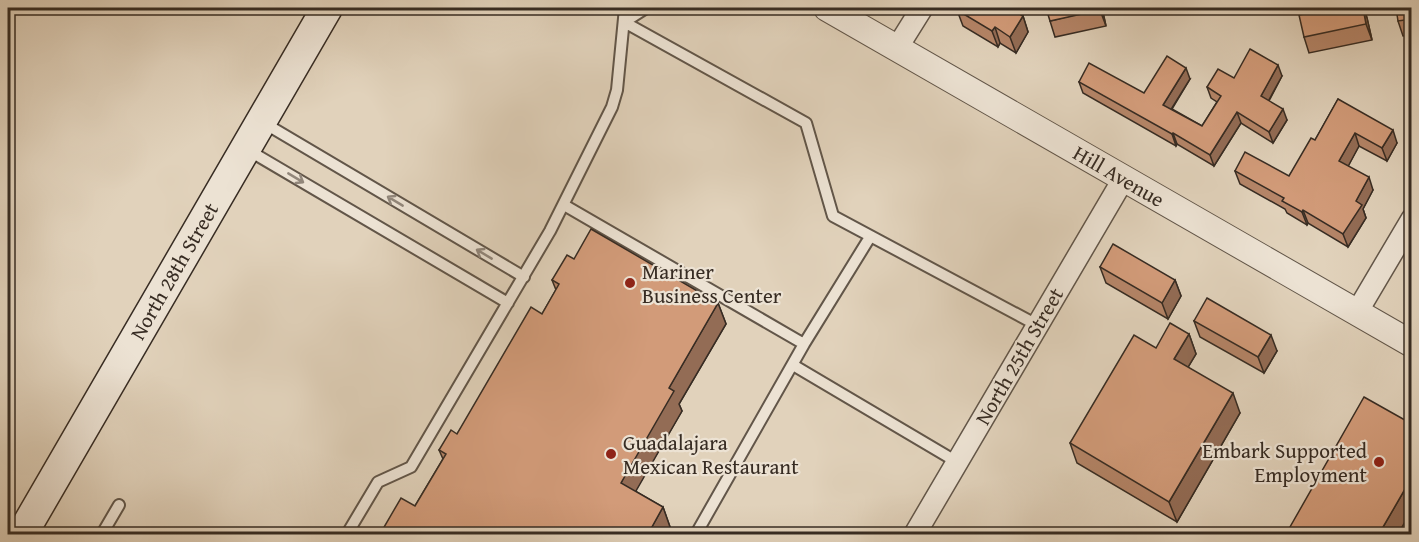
<svg xmlns="http://www.w3.org/2000/svg" width="1419" height="542" viewBox="0 0 1419 542" font-family="'Gentium Book Plus',serif">
  <style>
    .lines { fill: none; stroke-linecap: round; stroke-linejoin: round }
    .service-casing { stroke: #625649; stroke-width: 14 }
    .minor-casing { stroke: #625649; stroke-width: 24 }
    .tertiary-casing { stroke: #625649; stroke-width: 28 }
    .secondary-casing { stroke: #372c23; stroke-width: 33 }
    .service { stroke: #ece2d3; stroke-width: 10 }
    .minor { stroke: #ece2d3; stroke-width: 21 }
    .tertiary { stroke: #ece2d3; stroke-width: 26 }
    .secondary { stroke: #ece2d3; stroke-width: 30 }
    .wall { fill: #b58568; stroke: #372c23; stroke-width: 1.5 }
    .shaded-wall { fill: #936c55; stroke: #372c23; stroke-width: 1.5 }
    .building { fill: #d29b79; stroke: #372c23; stroke-width: 1.5 }
    .oneway { stroke: #92877b }
    .poi-dot { fill: #8f2418; stroke: #ece2d3; stroke-width: 2 }
    .labels { text-anchor: middle; dominant-baseline: central; stroke-width: 4.5; stroke-linejoin: round; paint-order: stroke }
    .street-label { font-size: 21px; fill: #372c23; stroke: #ece2d3 }
    .poi-label { font-size: 21px; fill: #372c23; stroke: #ece2d3; text-anchor: start }
  </style>
  <rect width="100%" height="100%" fill="#e1d2bb"/>
  <filter id="stains"><feTurbulence type="fractalNoise" baseFrequency=".00333" numOctaves="4"/><feColorMatrix values="0 0 0 0 .2 0 0 0 0 .09 0 0 0 0 .02 0 0 0 .5 -.17"/></filter>
  <radialGradient id="worn" r=".72"><stop offset=".6" stop-color="#630" stop-opacity="0"/><stop offset="1" stop-color="#630" stop-opacity=".3"/></radialGradient>
  <g class="lines">
    <!-- service casing -->
    <g class="service-casing">
      <path id="service" d="M 624,22 L 806,123 L 833,216 L 1037,325
        M 624,22 L 646,8
        M 264,123 L 524,277
        M 248,150 L 508,303
        M 564,205 L 804,344
        M 793,365 L 957,462
        M 102,534 L 119,505
        M 347,534 L 378,482 L 411,467 L 550,231 L 612,107 L 617,90 L 625,8
        M 696,534 L 804,344 L 870,237"/>
    </g>
    <!-- minor casing -->
    <g class="minor-casing">
      <path id="minor" d="M 897,48 L 922,8
        M 1357,312 L 1412,219
        M 915,534 L 1124,178"/>
    </g>
    <!-- tertiary casing -->
    <g class="tertiary-casing">
      <path id="tertiary" d="M 827,8 L 1412,344"/>
    </g>
    <!-- secondary casing -->
    <g class="secondary-casing">
      <path id="secondary" d="M 22,534 L 327,8"/>
    </g>
    <!-- service -->
    <use href="#service" class="service"/>
    <!-- minor -->
    <use href="#minor" class="minor"/>
    <!-- tertiary -->
    <use href="#tertiary" class="tertiary"/>
    <!-- secondary -->
    <use href="#secondary" class="secondary"/>
  </g>
  <!-- wall -->
  <path class="wall" d="M 1102,8 L 1106,26 L 1055,37 L 1050,21 Z
    M 1335,8 L 1364,8 L 1367,18 L 1372,40 L 1309,53 L 1304,37 Z
    M 1412,8 L 1412,35 L 1403,36 L 1398,21 Z
    M 957,10 L 1023,16 L 1028,32 L 1016,53 L 1000,43 L 998,47 L 963,26 Z
    M 1282,76 L 1269,101 L 1287,120 L 1273,143 L 1241,123 L 1214,166 L 1177,144 L 1176,146 L 1083,93 L 1079,82 L 1144,93 L 1190,79 L 1172,109 L 1202,126 L 1217,102 L 1211,98 L 1207,87 L 1234,78 Z
    M 1338,99 L 1397,143 L 1387,161 L 1359,146 L 1348,166 L 1373,190 L 1363,209 L 1366,218 L 1348,247 L 1308,223 L 1307,225 L 1287,213 L 1285,209 L 1240,184 L 1235,171 L 1289,176 L 1315,140 Z
    M 574,259 L 718,303 L 726,324 L 679,404 L 682,411 L 635,491 L 663,507 L 670,527 L 666,534 L 380,534 L 415,506 L 443,459 L 439,450 L 457,434 L 542,314 L 556,290 L 552,280 Z
    M 1100,267 L 1175,280 L 1181,296 L 1168,319 L 1106,283 Z
    M 1194,321 L 1277,351 L 1264,373 L 1200,337 Z
    M 1189,334 L 1196,354 L 1188,367 L 1240,413 L 1177,522 L 1077,463 L 1070,443 L 1156,348 Z"/>
  <!-- shaded-wall -->
  <path class="shaded-wall" d="M 1100,8 L 1102,8 L 1106,26 L 1100,10 Z
    M 1363,8 L 1364,8 L 1367,18 L 1372,40 L 1366,24 Z
    M 1023,16 L 1028,32 L 1016,53 L 1010,37 Z
    M 995,27 L 1000,43 L 998,47 L 992,31 Z
    M 1278,65 L 1282,76 L 1265,107 L 1261,96 Z
    M 1186,68 L 1190,79 L 1167,116 L 1163,105 Z
    M 1283,109 L 1287,120 L 1273,143 L 1269,132 Z
    M 1237,112 L 1241,123 L 1214,166 L 1210,155 Z
    M 1393,130 L 1397,143 L 1387,161 L 1382,148 Z
    M 1173,133 L 1177,144 L 1176,146 L 1172,134 Z
    M 1355,133 L 1359,146 L 1344,174 L 1339,161 Z
    M 1369,177 L 1373,190 L 1363,209 L 1366,218 L 1348,247 L 1343,234 L 1356,201 Z
    M 1303,210 L 1308,223 L 1307,225 L 1302,212 Z
    M 1175,280 L 1181,296 L 1168,319 L 1162,303 Z
    M 718,303 L 726,324 L 679,404 L 682,411 L 629,503 L 621,483 L 669,388 Z
    M 1189,334 L 1196,354 L 1181,379 L 1174,359 Z
    M 1271,335 L 1277,351 L 1264,373 L 1258,357 Z
    M 1233,393 L 1240,413 L 1177,522 L 1169,502 Z
    M 1412,477 L 1412,510 L 1398,534 L 1379,534 Z
    M 663,507 L 670,527 L 666,534 L 648,534 Z"/>
  <!-- building -->
  <path class="building" d="M 959,8 L 1008,8 L 1023,16 L 1010,37 L 995,27 L 992,31 L 957,10 Z
    M 1046,8 L 1100,8 L 1100,10 L 1050,21 Z
    M 1335,8 L 1363,8 L 1366,24 L 1304,37 L 1299,15 Z
    M 1396,8 L 1412,8 L 1412,19 L 1398,21 Z
    M 1250,49 L 1278,65 L 1261,96 L 1283,109 L 1269,132 L 1237,112 L 1210,155 L 1173,133 L 1172,134 L 1079,82 L 1089,63 L 1144,93 L 1167,56 L 1186,68 L 1163,105 L 1202,126 L 1221,96 L 1207,87 L 1218,69 L 1234,78 Z
    M 1338,99 L 1393,130 L 1382,148 L 1355,133 L 1339,161 L 1369,177 L 1356,201 L 1362,205 L 1343,234 L 1303,210 L 1302,212 L 1282,201 L 1284,198 L 1235,171 L 1245,152 L 1289,176 L 1311,138 L 1315,140 Z
    M 591,229 L 718,303 L 669,388 L 674,391 L 621,483 L 663,507 L 648,534 L 380,534 L 401,498 L 415,506 L 446,454 L 439,450 L 451,430 L 457,434 L 531,307 L 542,314 L 559,284 L 552,280 L 567,255 L 574,259 Z
    M 1113,244 L 1175,280 L 1162,303 L 1100,267 Z
    M 1207,298 L 1271,335 L 1258,357 L 1194,321 Z
    M 1170,323 L 1189,334 L 1174,359 L 1233,393 L 1169,502 L 1070,443 L 1134,335 L 1156,348 Z
    M 1364,397 L 1412,424 L 1412,477 L 1379,534 L 1286,534 Z"/>
  <!-- one-way arrows -->
  <defs><path id="oneway-shaft" d="M-6 0H5M1.5-3L5.5 0L1.5 3" fill="none" stroke-width="1.6" stroke-linecap="round" stroke-linejoin="round" transform="scale(1.5)"/></defs>
  <g class="oneway">
    <use href="#oneway-shaft" transform="translate(296 178) rotate(31)"/>
    <use href="#oneway-shaft" transform="translate(395 201) rotate(-149)"/>
    <use href="#oneway-shaft" transform="translate(484 254) rotate(-149)"/>
  </g>
  <!-- markers -->
  <g class="poi-dot">
    <circle cx="630" cy="283" r="6"/>
    <circle cx="611" cy="454" r="6"/>
    <circle cx="1379" cy="462" r="6"/>
  </g>
  <g class="labels">
    <!-- street labels -->
    <g class="street-label">
      <text transform="translate(1119 176) rotate(30)">Hill Avenue</text>
      <text transform="translate(174 271) rotate(-60)">North 28th Street</text>
      <text transform="translate(1019 356) rotate(-60)">North 25th Street</text>
    </g>
    <!-- poi labels -->
    <g class="poi-label">
      <text x="642" y="271">Mariner<tspan x="642" dy="24">Business Center</tspan></text>
      <text x="623" y="442">Guadalajara<tspan x="623" dy="24">Mexican Restaurant</tspan></text>
      <text x="1367" y="450" text-anchor="end">Embark Supported<tspan x="1367" dy="24">Employment</tspan></text>
    </g>
  </g>
  <!-- margin -->
  <rect width="1419" height="542" fill="none" stroke="#e1d2bb" stroke-width="30"/>
  <rect x="9" y="9" width="1401" height="524" fill="none" stroke="#372c23" stroke-width="3"/>
  <rect x="15" y="15" width="1389" height="512" fill="none" stroke="#372c23" stroke-width="1.5"/>
  <rect width="100%" height="100%" filter="url(#stains)"/>
  <rect width="100%" height="100%" fill="url(#worn)"/>
</svg>
